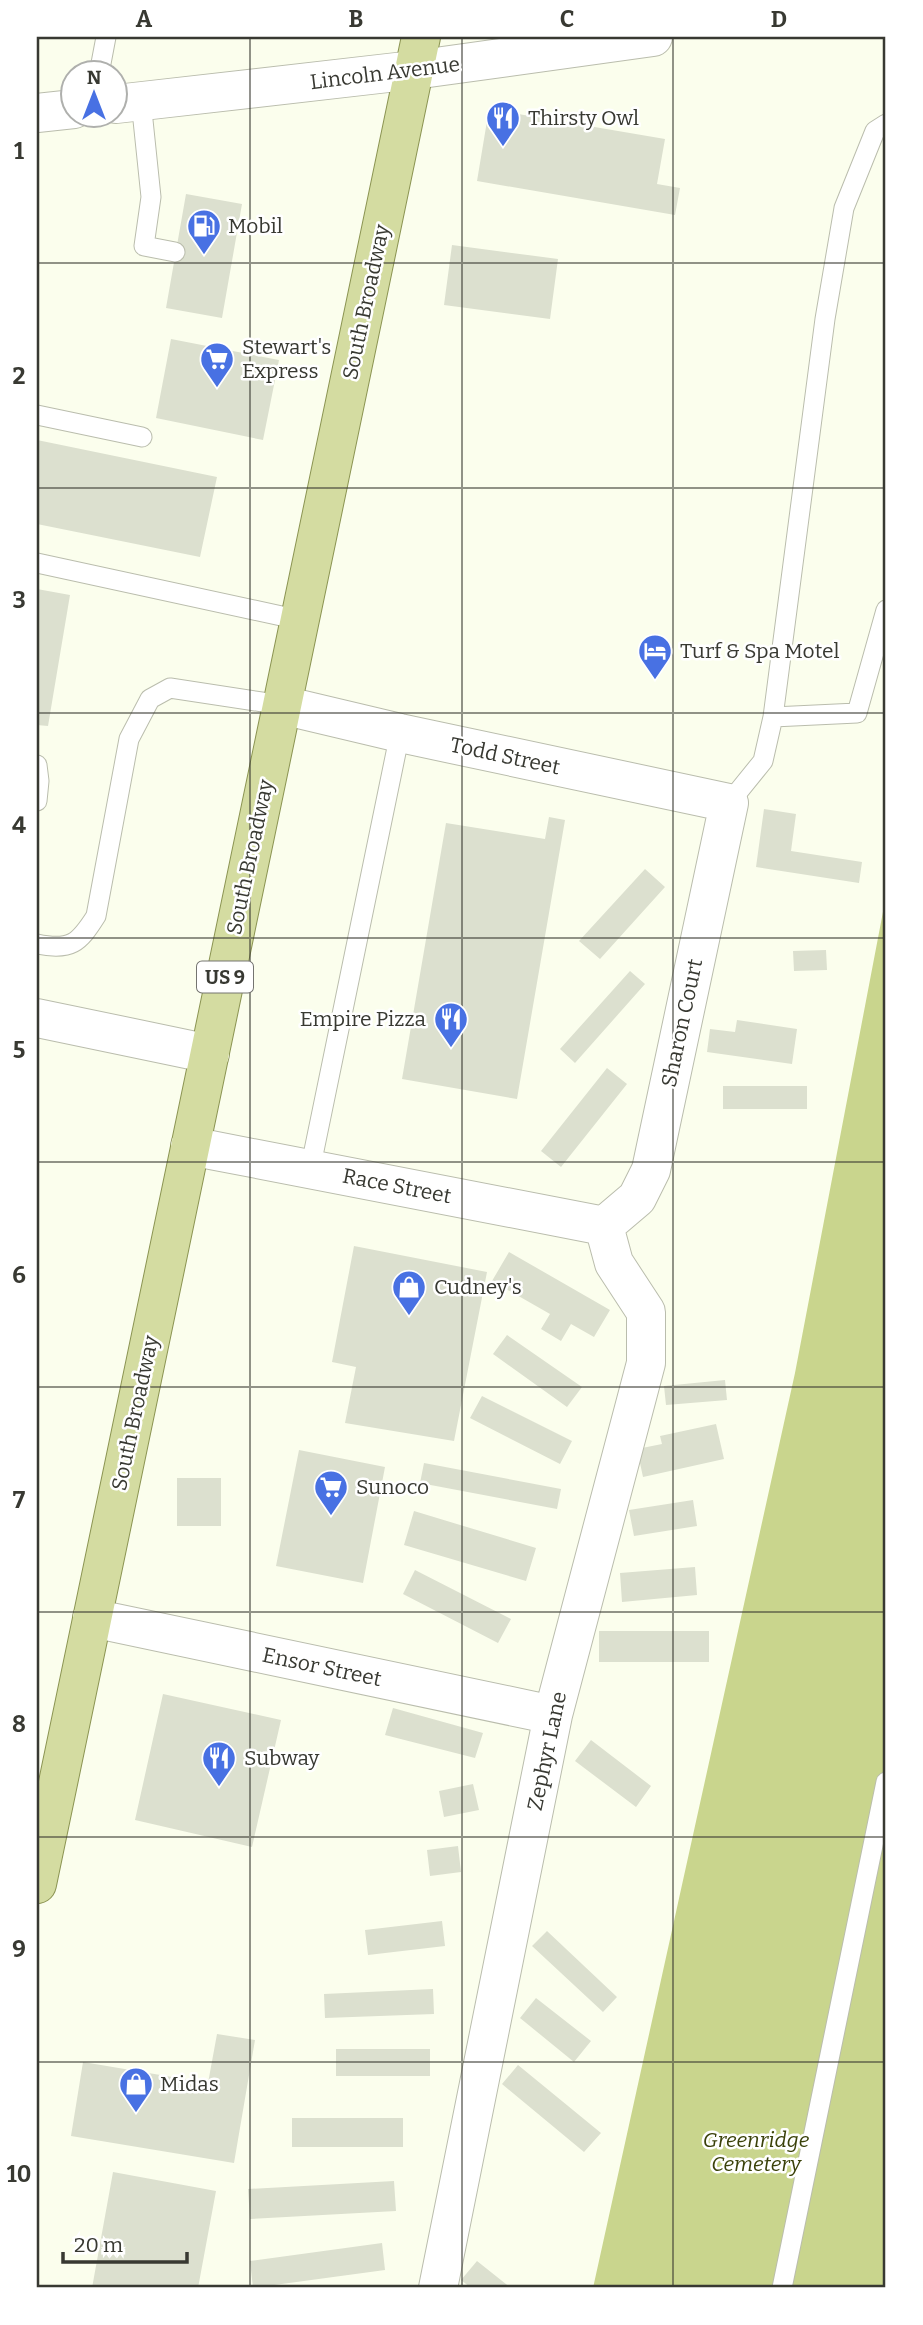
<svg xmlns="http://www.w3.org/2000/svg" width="923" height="2325" viewBox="0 0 923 2325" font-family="Bitter,serif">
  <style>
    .green { fill: #c9d58d }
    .building { fill: #dce0cf }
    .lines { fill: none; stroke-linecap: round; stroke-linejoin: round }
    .service-casing { stroke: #babdad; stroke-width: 21 }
    .minor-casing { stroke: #babdad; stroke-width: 40 }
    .tertiary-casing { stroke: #babdad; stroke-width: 40 }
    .primary-casing { stroke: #8b9452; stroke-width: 40 }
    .service { stroke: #fff; stroke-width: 19 }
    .minor { stroke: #fff; stroke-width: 38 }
    .tertiary { stroke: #fff; stroke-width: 38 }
    .primary { stroke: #d4dca1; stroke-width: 38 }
    .grid { fill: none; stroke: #383932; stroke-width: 2; stroke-opacity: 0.55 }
    .labels { text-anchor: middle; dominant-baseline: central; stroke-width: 5; stroke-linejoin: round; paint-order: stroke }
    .shield { fill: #fff; stroke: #747470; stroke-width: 2 }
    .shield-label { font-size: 19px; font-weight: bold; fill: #383932 }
    .street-label { font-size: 21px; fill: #383932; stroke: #fff }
    .poi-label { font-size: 21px; fill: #383932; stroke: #fff; text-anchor: start }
    .park-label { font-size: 21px; font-style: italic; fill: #3a4109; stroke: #fff }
    .neatline { fill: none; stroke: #383932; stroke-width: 2.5 }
    .grid-label { font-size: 23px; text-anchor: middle; font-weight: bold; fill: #383932 }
  </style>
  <rect width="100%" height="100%" fill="#fbfeed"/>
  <!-- green -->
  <path class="green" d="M 886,896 L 886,2288 L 593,2288 L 795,1373 Z"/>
  <!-- building -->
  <path class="building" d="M 489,109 L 665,139 L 657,184 L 680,188 L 675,215 L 477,181 Z
    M 186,194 L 242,204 L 222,318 L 166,308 Z
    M 452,245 L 558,259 L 550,319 L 444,305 Z
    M 171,339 L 279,360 L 263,440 L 156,418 Z
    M 37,440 L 217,477 L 200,557 L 37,524 Z
    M 37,589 L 70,595 L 48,726 L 37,725 Z
    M 764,809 L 796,814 L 791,851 L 862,862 L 859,883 L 756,867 Z
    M 549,817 L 565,820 L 517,1099 L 402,1079 L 446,823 L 545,839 Z
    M 645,869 L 665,887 L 600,959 L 579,941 Z
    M 826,950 L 827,970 L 794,971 L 793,951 Z
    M 630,971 L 645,984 L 575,1063 L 560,1049 Z
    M 737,1020 L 797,1029 L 792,1064 L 707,1052 L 710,1029 L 735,1032 Z
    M 607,1068 L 627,1084 L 561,1167 L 541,1151 Z
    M 723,1086 L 807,1086 L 807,1109 L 723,1109 Z
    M 354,1246 L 487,1272 L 454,1441 L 345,1423 L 356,1367 L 332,1362 Z
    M 509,1252 L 610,1310 L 594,1337 L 571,1324 L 561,1341 L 541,1329 L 550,1314 L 492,1281 Z
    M 507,1335 L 582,1387 L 567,1407 L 493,1354 Z
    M 725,1380 L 727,1400 L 666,1405 L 664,1386 Z
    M 482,1396 L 572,1441 L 560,1464 L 470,1418 Z
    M 716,1424 L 724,1459 L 643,1477 L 637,1449 L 662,1444 L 660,1436 Z
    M 299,1450 L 385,1467 L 363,1583 L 276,1566 Z
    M 424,1463 L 561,1489 L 557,1509 L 420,1483 Z
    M 177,1478 L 221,1478 L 221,1526 L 177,1526 Z
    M 693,1500 L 697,1526 L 634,1536 L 629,1510 Z
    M 414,1511 L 536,1548 L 526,1581 L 404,1545 Z
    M 695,1567 L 697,1595 L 622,1602 L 620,1573 Z
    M 415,1570 L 511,1619 L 498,1643 L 403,1594 Z
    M 599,1631 L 709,1631 L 709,1662 L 599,1662 Z
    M 163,1694 L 281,1720 L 252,1847 L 135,1820 Z
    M 393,1708 L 483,1733 L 475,1758 L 385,1735 Z
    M 591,1740 L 651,1786 L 636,1807 L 575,1761 Z
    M 473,1784 L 479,1810 L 444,1817 L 439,1791 Z
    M 458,1846 L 461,1872 L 430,1876 L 427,1850 Z
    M 442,1921 L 445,1946 L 368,1955 L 365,1930 Z
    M 547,1931 L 617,1997 L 603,2012 L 532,1946 Z
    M 433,1989 L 434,2014 L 325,2018 L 324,1994 Z
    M 536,1998 L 591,2041 L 574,2062 L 520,2018 Z
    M 217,2034 L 255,2040 L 234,2163 L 71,2136 L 83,2062 L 208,2083 Z
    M 336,2049 L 430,2049 L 430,2076 L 336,2076 Z
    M 518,2065 L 601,2133 L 584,2152 L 502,2084 Z
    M 292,2118 L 403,2118 L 403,2147 L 292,2147 Z
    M 113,2172 L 216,2191 L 198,2288 L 92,2288 Z
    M 394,2181 L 396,2211 L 250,2219 L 248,2189 Z
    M 382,2243 L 385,2270 L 253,2288 L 250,2261 Z
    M 477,2261 L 511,2288 L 471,2288 L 461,2280 Z"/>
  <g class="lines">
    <!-- service casing -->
    <g class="service-casing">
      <path id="service" d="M 99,74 L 106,37
        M 141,101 L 151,197 L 144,246 L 175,252
        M 37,415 L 142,437
        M 37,563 L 300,620
        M 773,717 L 857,713 L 886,610
        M 37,765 L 39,781 L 37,801
        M 729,803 L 763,761 L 773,717 L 825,319 L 844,208 L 875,131 L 886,124
        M 37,944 C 71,951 79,943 96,916 L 129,739 L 150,699 L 170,688 L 282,705
        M 310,1170 L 400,733
        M 782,2288 L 886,1782"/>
    </g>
    <!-- minor casing -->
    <g class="minor-casing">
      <path id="minor" d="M 282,705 L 400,733 L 729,803 L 651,1170 L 637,1198 L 604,1226
        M 37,1018 L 210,1054
        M 190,1146 L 604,1226
        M 92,1618 L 553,1715
        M 438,2288 L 553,1715 L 646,1363 L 646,1312 L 614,1263 L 604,1226"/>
    </g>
    <!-- tertiary casing -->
    <g class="tertiary-casing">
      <path id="tertiary" d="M 116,104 L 414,70 L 653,37
        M 37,113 L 74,109"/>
    </g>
    <!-- primary casing -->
    <g class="primary-casing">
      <path id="primary" d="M 37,1884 L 421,37"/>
    </g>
    <!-- service -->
    <use href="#service" class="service"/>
    <!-- minor -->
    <use href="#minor" class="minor"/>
    <!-- tertiary -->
    <use href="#tertiary" class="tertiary"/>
    <!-- primary -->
    <use href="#primary" class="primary"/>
  </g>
  <!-- grid -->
  <path class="grid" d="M 250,37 L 250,2288M 462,37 L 462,2288M 673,37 L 673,2288M 37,263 L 886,263M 37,488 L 886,488M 37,713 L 886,713M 37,938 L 886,938M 37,1162 L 886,1162M 37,1387 L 886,1387M 37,1612 L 886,1612M 37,1837 L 886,1837M 37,2062 L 886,2062"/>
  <!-- icons -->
  <defs>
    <g id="restaurant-pin" transform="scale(1.75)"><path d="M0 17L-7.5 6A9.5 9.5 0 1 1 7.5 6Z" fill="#4871e3" stroke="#fff"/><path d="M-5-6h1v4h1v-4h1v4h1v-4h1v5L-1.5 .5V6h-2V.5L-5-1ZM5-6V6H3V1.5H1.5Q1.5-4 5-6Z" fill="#fff"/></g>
    <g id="fuel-pin" transform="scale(1.75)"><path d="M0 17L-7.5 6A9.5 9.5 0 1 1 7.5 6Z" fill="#4871e3" stroke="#fff"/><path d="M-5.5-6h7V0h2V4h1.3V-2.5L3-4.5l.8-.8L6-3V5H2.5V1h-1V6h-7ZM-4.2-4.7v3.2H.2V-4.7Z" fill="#fff"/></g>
    <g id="supermarket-pin" transform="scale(1.75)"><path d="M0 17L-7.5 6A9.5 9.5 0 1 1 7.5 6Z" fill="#4871e3" stroke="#fff"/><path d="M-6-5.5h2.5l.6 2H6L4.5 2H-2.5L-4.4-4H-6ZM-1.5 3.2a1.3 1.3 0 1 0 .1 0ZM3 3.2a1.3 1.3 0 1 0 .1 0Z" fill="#fff"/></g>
    <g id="hotel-pin" transform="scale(1.75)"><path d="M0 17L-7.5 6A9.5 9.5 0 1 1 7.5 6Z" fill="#4871e3" stroke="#fff"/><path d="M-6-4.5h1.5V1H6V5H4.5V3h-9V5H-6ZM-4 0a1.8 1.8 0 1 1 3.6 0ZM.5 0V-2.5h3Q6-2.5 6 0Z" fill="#fff"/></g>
    <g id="shop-pin" transform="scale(1.75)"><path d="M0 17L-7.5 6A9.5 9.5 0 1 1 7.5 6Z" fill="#4871e3" stroke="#fff"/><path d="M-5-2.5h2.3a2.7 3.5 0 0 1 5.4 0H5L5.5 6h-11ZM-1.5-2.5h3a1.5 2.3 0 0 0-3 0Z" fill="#fff"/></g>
  </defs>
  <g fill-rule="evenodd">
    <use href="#restaurant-pin" x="503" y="118"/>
    <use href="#fuel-pin" x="204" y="226"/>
    <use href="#supermarket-pin" x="217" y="359"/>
    <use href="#hotel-pin" x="655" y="651"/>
    <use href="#restaurant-pin" x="451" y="1019"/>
    <use href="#shop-pin" x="409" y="1287"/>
    <use href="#supermarket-pin" x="331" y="1487"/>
    <use href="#restaurant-pin" x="219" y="1758"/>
    <use href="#shop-pin" x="136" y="2084"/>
  </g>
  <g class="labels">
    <!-- shield labels -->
    <rect class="shield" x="197" y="961.5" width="56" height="31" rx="5"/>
    <g class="shield-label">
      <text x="225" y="977">US 9</text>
    </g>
    <!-- street labels -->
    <g class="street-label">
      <text transform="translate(385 73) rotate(-7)">Lincoln Avenue</text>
      <text transform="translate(366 302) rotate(-78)">South Broadway</text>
      <text transform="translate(505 756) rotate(12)">Todd Street</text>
      <text transform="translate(250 857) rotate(-78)">South Broadway</text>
      <text transform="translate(682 1023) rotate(-78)">Sharon Court</text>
      <text transform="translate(397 1186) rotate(11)">Race Street</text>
      <text transform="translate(135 1413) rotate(-78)">South Broadway</text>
      <text transform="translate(322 1667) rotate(12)">Ensor Street</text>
      <text transform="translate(547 1751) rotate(-78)">Zephyr Lane</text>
    </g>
    <!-- poi labels -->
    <g class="poi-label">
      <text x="528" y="118">Thirsty Owl</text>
      <text x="228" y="226">Mobil</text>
      <text x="242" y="347">Stewart's<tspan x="242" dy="24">Express</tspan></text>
      <text x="680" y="651">Turf &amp; Spa Motel</text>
      <text x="426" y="1019" text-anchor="end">Empire Pizza</text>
      <text x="434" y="1287">Cudney's</text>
      <text x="356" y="1487">Sunoco</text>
      <text x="244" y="1758">Subway</text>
      <text x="160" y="2084">Midas</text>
    </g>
    <!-- park labels -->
    <g class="park-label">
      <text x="756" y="2140">Greenridge<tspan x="756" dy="24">Cemetery</tspan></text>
    </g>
  </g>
  <!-- border -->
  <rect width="923" height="2325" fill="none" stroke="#ffffff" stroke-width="77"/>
  <!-- north arrow -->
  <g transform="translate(94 94)"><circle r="33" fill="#ffffff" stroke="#afb0ad" stroke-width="2"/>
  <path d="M0-5L12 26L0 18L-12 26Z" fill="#4871e3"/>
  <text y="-10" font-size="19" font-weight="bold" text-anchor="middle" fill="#383932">N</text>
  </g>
  <!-- scale -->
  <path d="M63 2252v10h124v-10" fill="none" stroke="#383932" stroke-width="3.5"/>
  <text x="74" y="2252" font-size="21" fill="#383932" stroke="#ffffff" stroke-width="5" paint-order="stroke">20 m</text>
  <rect x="38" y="38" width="846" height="2248" class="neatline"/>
  <g class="grid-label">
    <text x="144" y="27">A</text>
    <text x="356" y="27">B</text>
    <text x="567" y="27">C</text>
    <text x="779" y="27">D</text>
    <text x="19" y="159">1</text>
    <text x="19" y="384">2</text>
    <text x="19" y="608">3</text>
    <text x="19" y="833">4</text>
    <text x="19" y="1058">5</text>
    <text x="19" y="1283">6</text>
    <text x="19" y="1508">7</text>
    <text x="19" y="1732">8</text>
    <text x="19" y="1957">9</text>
    <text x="19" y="2182">10</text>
  </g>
</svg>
